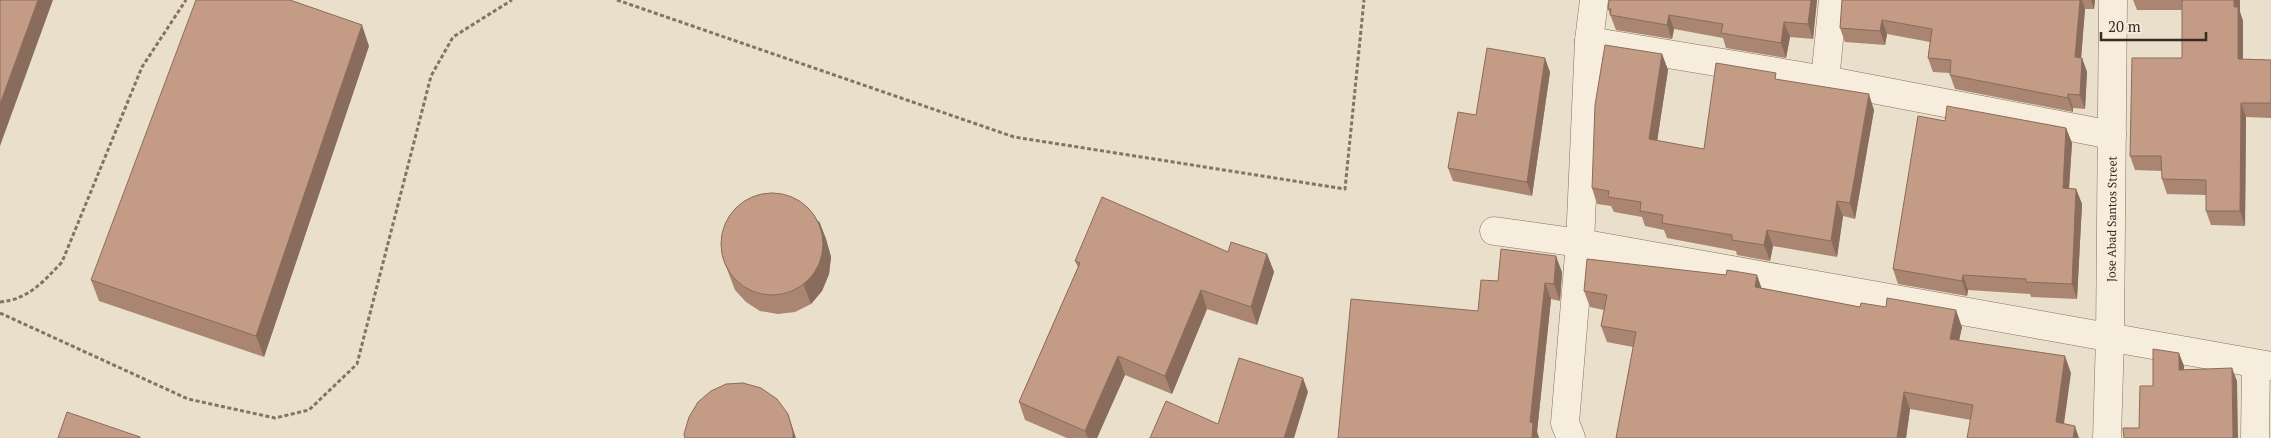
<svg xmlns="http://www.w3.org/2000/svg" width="2271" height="438" viewBox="0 0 2271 438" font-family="'PT Serif',serif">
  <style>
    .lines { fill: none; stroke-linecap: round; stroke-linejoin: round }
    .street-casing { stroke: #857260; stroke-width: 29 }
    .path { stroke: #857260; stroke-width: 3; stroke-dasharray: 4 2.5; stroke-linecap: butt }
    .street { stroke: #f6eddc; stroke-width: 28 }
    .wall { fill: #a98572 }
    .shaded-wall { fill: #896c5c }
    .building { fill: #c49b84; stroke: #896c5c }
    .labels { text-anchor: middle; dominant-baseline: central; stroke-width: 5; stroke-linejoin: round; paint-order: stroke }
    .street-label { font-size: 12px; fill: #372b22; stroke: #f3ead9 }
  </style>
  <rect width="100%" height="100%" fill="#eadfca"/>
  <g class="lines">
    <!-- street casing -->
    <g class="street-casing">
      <g id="street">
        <path d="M 1589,41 L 1825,80 L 2112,135"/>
        <path d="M 1825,80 L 1833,0"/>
        <path d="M 1494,231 L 1580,243 L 2271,366"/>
        <path d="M 1571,438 L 1565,423 L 1580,243 L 1589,41 L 1594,0"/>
        <path id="s1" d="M 2107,438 L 2110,338 L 2113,0"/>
        <path d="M 2255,438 L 2256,364"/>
      </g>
    </g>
    <!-- path -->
    <path class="path" d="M 617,0 L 1014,137 L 1345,189 L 1364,0
      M 0,302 C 29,299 43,282 62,262 L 142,67 L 186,0
      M 0,313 L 188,399 L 275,418 L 309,410 L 357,364 L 431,76 L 453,37 L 512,0"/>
    <!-- street -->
    <use href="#street" class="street"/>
  </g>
  <!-- wall -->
  <path class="wall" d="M 1609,0 L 1817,0 L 1813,39 L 1790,37 L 1786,58 L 1726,48 L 1723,38 L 1674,29 L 1672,39 L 1616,30 L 1608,9 Z
    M 1842,0 L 2095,0 L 2094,9 L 2085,9 L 2081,58 L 2082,58 L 2087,72 L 2085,109 L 2073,108 L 2073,112 L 1955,89 L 1950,75 L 1950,73 L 1933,72 L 1928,58 L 1930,42 L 1887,34 L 1885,45 L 1845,42 L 1840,28 Z
    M 2133,0 L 2240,0 L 2240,12 L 2243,21 L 2243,59 L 2271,60 L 2271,118 L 2246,117 L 2245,226 L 2211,225 L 2206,211 L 2206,195 L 2167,194 L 2162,179 L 2162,171 L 2135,170 L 2130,156 L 2182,58 L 2182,10 L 2137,10 Z
    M 369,46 L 264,357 L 99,301 L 91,280 Z
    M 1662,54 L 1668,70 L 1657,141 L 1704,149 L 1778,79 L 1874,110 L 1855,219 L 1843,216 L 1837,257 L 1773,246 L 1770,261 L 1737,255 L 1736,251 L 1667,238 L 1664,230 L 1645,226 L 1642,217 L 1614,212 L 1611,206 L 1597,204 L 1592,188 Z
    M 1550,72 L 1532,196 L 1453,181 L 1448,168 L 1476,115 Z
    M 1945,121 L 2066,128 L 2072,143 L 2069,189 L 2076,189 L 2082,204 L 2077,299 L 2031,297 L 2030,294 L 1968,290 L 1967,296 L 1898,284 L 1893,269 Z
    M 819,221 L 826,239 L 831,257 L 829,274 L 822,291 L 811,304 L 795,312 L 778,314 L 760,311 L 746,302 L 735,290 L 722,256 Z
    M 1228,252 L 1267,254 L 1274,272 L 1257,325 L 1207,309 L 1172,394 L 1125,375 L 1097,438 L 1067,438 L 1025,420 L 1019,402 L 1078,267 L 1075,261 Z
    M 1562,272 L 1560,301 L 1551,299 L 1537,432 L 1539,438 L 1338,438 L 1478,311 L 1498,281 Z
    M 1762,288 L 1962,327 L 1959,340 L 2071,373 L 1971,420 L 1910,409 L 1906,438 L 1616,438 L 1633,347 L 1607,342 L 1601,326 L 1604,310 L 1590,307 L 1584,291 Z"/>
  <!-- shaded-wall -->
  <path class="shaded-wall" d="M 38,0 L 53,0 L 0,146 L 0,104 Z
    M 1811,0 L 1817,0 L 1813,39 L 1808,24 Z
    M 2080,0 L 2082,0 L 2085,9 L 2080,71 L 2075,57 Z
    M 2091,0 L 2095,0 L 2094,9 Z
    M 2234,0 L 2240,0 L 2240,12 L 2243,21 L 2243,74 L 2238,59 Z
    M 1669,15 L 1674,29 L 1672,39 L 1667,25 Z
    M 1882,20 L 1887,34 L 1885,45 L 1880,31 Z
    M 1784,22 L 1790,37 L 1786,58 L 1781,43 Z
    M 362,25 L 369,46 L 264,357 L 256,336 Z
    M 1662,54 L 1668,70 L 1655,155 L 1649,139 Z
    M 1545,58 L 1550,72 L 1532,196 L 1527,182 Z
    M 2082,58 L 2087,72 L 2085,109 L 2080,95 Z
    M 1869,94 L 1874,110 L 1855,219 L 1850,203 Z
    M 2068,94 L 2073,108 L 2073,112 L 2068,98 Z
    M 2241,103 L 2246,117 L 2245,226 L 2240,211 Z
    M 2066,128 L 2072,143 L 2068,203 L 2063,188 Z
    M 2076,189 L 2082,204 L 2077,299 L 2072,284 Z
    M 1837,201 L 1843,216 L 1837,257 L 1831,241 Z
    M 819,221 L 826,239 L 831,257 L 829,274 L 822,291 L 811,304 L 804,286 Z
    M 1767,230 L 1773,246 L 1770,261 L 1764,245 Z
    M 1267,254 L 1274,272 L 1257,325 L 1251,307 Z
    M 1556,256 L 1562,272 L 1560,301 L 1554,284 Z
    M 1757,275 L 1763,292 L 1755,287 Z
    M 1963,275 L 1968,290 L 1967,296 L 1962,281 Z
    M 1545,283 L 1551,299 L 1537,432 L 1539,438 L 1532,438 L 1530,422 Z
    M 1201,290 L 1207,309 L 1172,394 L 1165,376 Z
    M 1956,310 L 1962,327 L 1956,355 L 1950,339 Z
    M 2179,353 L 2184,366 L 2184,383 L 2179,370 Z
    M 1118,356 L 1125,375 L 1097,438 L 1088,438 L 1085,431 Z
    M 2065,356 L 2071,373 L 2062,438 L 2056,422 Z
    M 2232,368 L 2237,381 L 2238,438 L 2233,438 Z
    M 1303,378 L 1308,392 L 1294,438 L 1284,438 Z
    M 1904,392 L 1910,409 L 1906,438 L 1897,438 Z
    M 788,414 L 796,438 L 793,438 Z
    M 2075,426 L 2079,438 L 2073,438 Z"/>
  <!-- building -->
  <path class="building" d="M 0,0 L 38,0 L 0,104 Z
    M 196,0 L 290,0 L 362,25 L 256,336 L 91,280 Z
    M 1609,0 L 1811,0 L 1808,24 L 1784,22 L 1781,43 L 1721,33 L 1723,24 L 1669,15 L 1667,25 L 1610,15 L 1611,9 L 1608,9 Z
    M 1842,0 L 2080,0 L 2075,57 L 2082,58 L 2080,95 L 2068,94 L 2068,98 L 1950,75 L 1951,60 L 1928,58 L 1932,29 L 1882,20 L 1880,31 L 1840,28 Z
    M 2182,0 L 2234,0 L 2234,7 L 2238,7 L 2238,59 L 2271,60 L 2271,103 L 2241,103 L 2240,211 L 2206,211 L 2206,180 L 2162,179 L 2161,156 L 2130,156 L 2132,58 L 2182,58 Z
    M 1605,45 L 1662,54 L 1649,139 L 1704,149 L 1716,63 L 1776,73 L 1775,79 L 1869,94 L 1850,203 L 1837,201 L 1831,241 L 1767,230 L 1764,245 L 1732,240 L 1732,235 L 1662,223 L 1663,215 L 1640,211 L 1641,202 L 1608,197 L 1609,191 L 1592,188 L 1595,105 Z
    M 1487,48 L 1545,58 L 1527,182 L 1448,168 L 1458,112 L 1476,115 Z
    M 1947,106 L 2066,128 L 2063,188 L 2076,189 L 2072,284 L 2026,282 L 2026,279 L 1963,275 L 1962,281 L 1893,269 L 1918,116 L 1945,121 Z
    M721 244a51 51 0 1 1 102 0a51 51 0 1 1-102 0Z
    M 1102,197 L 1228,252 L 1231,242 L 1267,254 L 1251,307 L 1201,290 L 1165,376 L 1118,356 L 1085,431 L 1019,402 L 1080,263 L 1075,261 Z
    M 1501,249 L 1556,256 L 1554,284 L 1545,283 L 1530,422 L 1533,423 L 1532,438 L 1338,438 L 1351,299 L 1478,311 L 1481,280 L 1498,281 Z
    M 1587,259 L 1726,275 L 1727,270 L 1757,275 L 1755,287 L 1860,307 L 1861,303 L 1886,307 L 1887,298 L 1956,310 L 1950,339 L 2065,356 L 2056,422 L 2075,426 L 2073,438 L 1967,438 L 1973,405 L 1904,392 L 1897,438 L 1616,438 L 1636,332 L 1601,326 L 1607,295 L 1584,291 Z
    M 2153,349 L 2179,353 L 2179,370 L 2232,368 L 2233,438 L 2124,438 L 2123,428 L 2139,428 L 2140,386 L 2153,386 Z
    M 1239,358 L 1303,378 L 1284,438 L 1150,438 L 1166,401 L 1218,424 Z
    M 743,383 L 761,388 L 777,399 L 788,414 L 793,432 L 793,438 L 685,438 L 684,434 L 689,417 L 698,402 L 711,391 L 726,384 Z
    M 67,412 L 140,437 L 140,438 L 58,438 Z"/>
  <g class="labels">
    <!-- street labels -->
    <g class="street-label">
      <text stroke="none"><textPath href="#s1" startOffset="219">Jose Abad Santos Street</textPath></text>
    </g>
  </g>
  <!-- scale -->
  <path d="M2101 32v8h105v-8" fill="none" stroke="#372b22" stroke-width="2.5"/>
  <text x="2108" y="32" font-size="15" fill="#372b22" stroke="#f3ead9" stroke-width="4" paint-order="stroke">20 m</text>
</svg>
